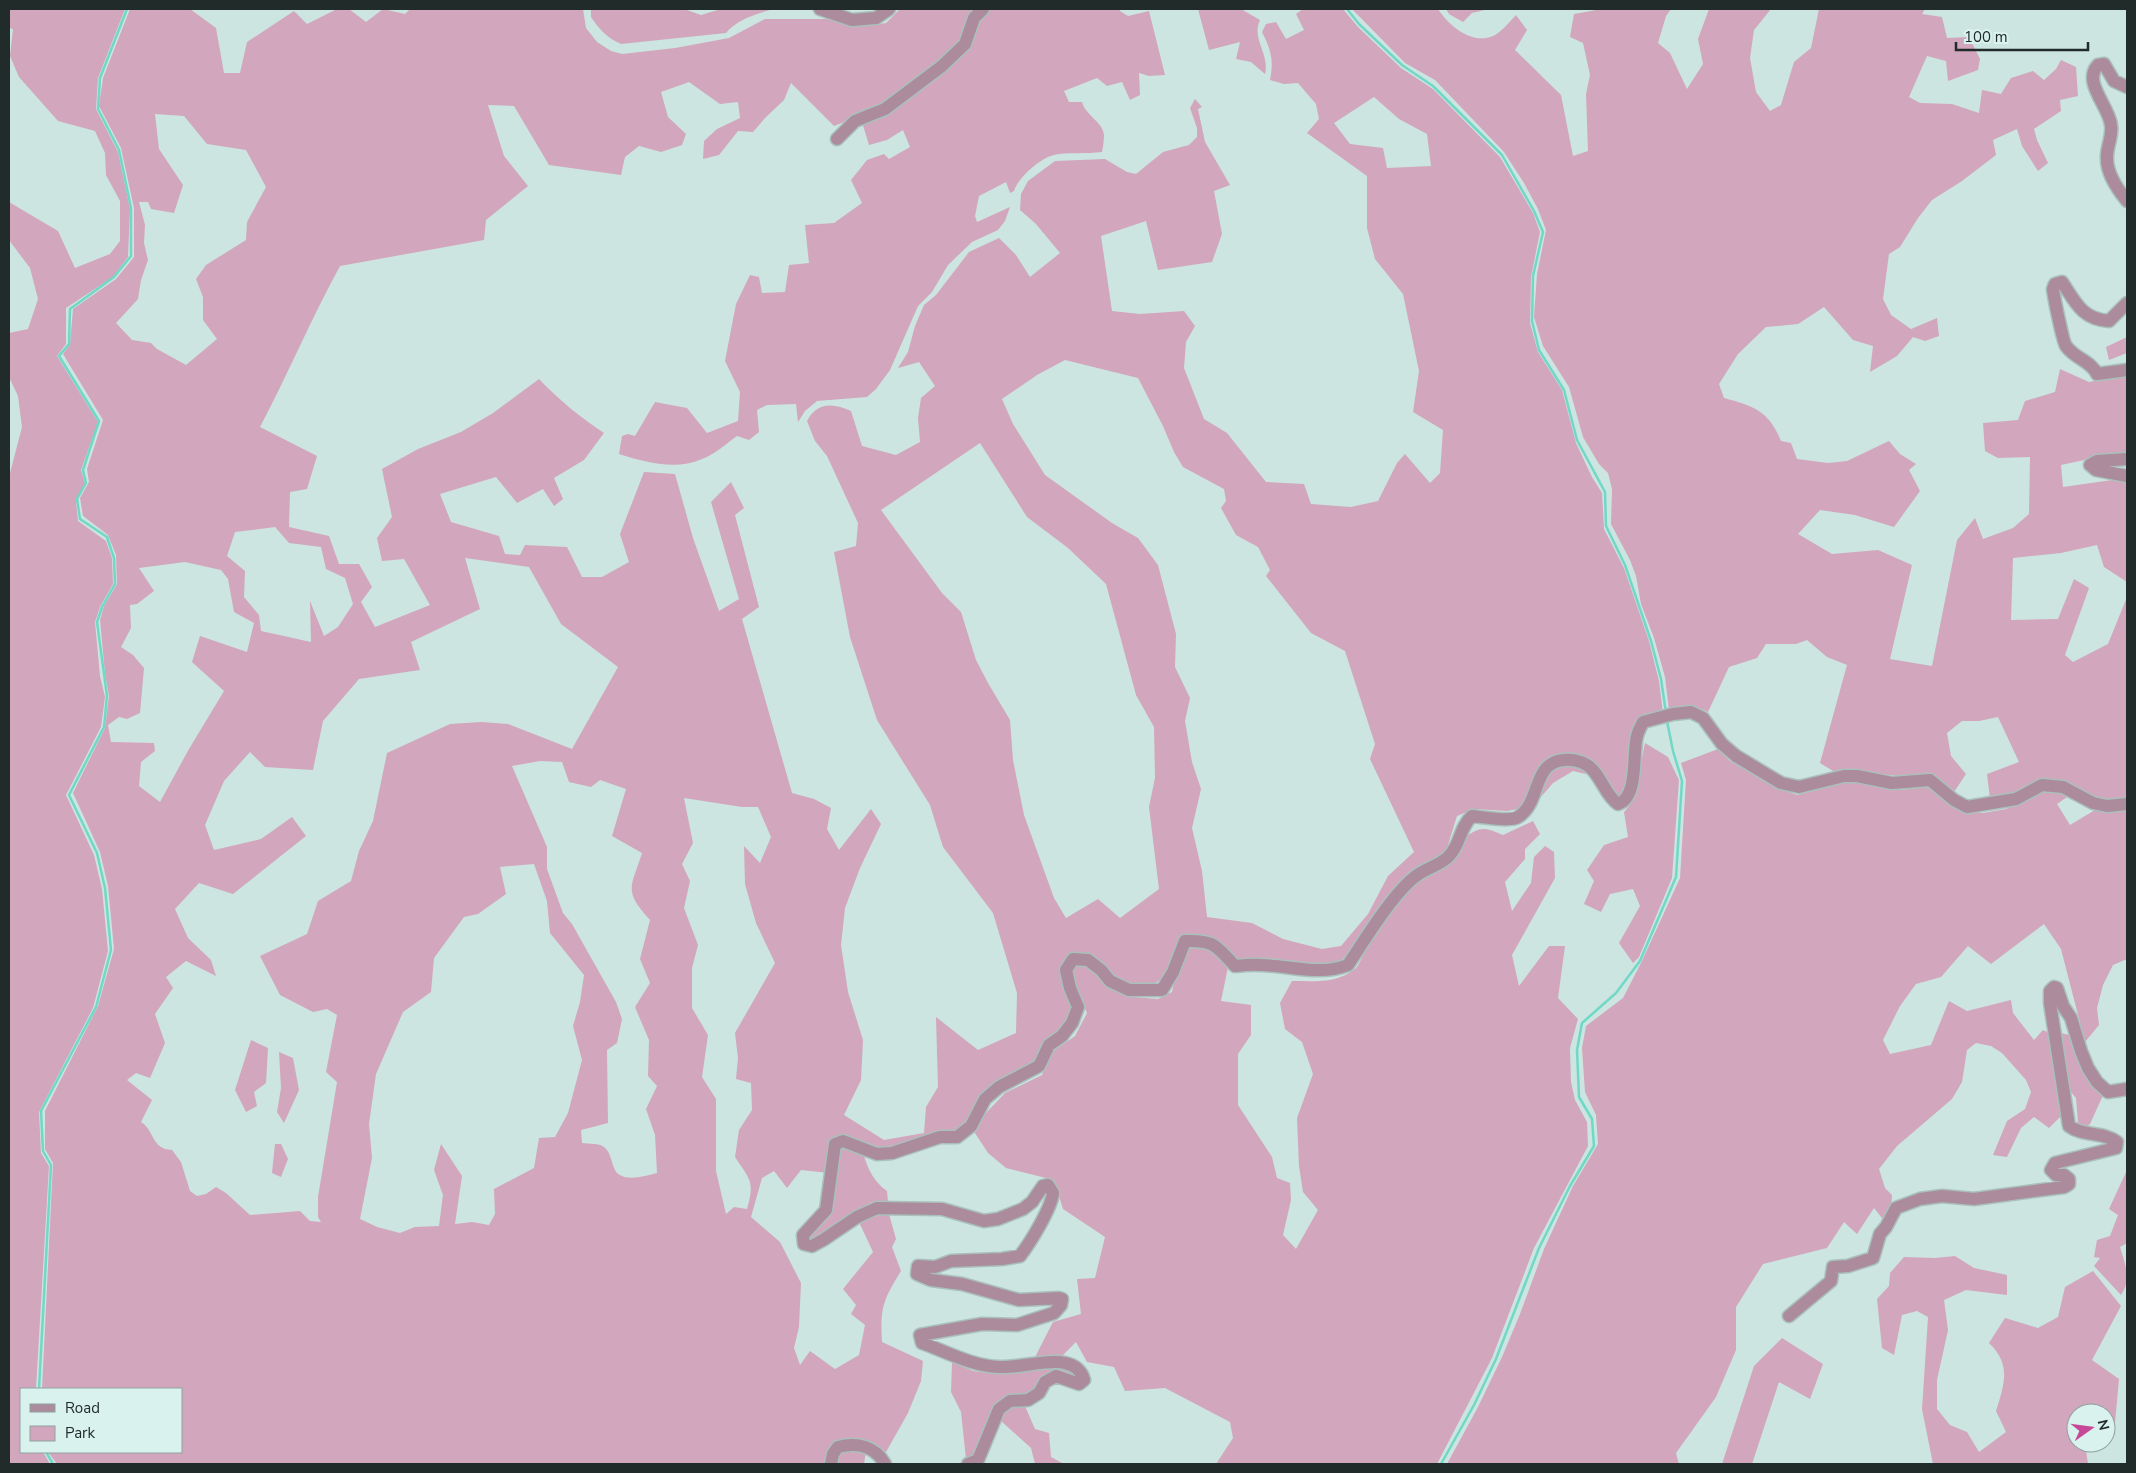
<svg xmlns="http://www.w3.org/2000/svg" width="2136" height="1473" viewBox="0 0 2136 1473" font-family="'Nunito Sans',sans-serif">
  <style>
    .green { fill: #d2a6bd; fill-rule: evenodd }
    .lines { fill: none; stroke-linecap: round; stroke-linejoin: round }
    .stream { stroke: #71d8c7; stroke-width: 2.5 }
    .minor-casing { stroke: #aac0bb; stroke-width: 15 }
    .minor { stroke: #ab8b9c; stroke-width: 12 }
  </style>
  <rect width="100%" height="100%" fill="#cce5e0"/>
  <!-- green -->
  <path class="green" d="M 9,9 L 125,9 L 98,78 L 96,109 L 118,152 L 130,209 L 128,257 L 113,277 L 66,308 L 66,344 L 57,356 L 98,422 L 81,470 L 85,483 L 76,501 L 78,521 L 106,541 L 112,558 L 113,584 L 100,607 L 95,622 L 100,676 L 105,697 L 101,727 L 66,795 L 94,855 L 102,889 L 108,951 L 93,1008 L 39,1112 L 41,1153 L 49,1166 L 36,1389 L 21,1389 L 21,1452 L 43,1452 L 50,1464 L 9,1464 L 9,477 L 22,427 L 18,396 L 9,377 L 9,333 L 28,329 L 38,299 L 30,268 L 9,240 L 9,202 L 58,231 L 75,268 L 110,254 L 120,241 L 120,201 L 106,175 L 105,153 L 95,131 L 58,121 L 19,77 L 10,56 L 13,29 L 9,28 Z
    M 130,9 L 190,9 L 216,28 L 224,73 L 240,73 L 247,42 L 294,11 L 307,24 L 337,9 L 349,9 L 366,22 L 383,9 L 405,14 L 410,9 L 583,9 L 586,28 L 597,42 L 611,51 L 622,54 L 675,48 L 729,38 L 765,19 L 827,19 L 866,26 L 886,23 L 900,9 L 978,9 L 961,41 L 942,60 L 880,107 L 859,112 L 847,121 L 834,126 L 791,83 L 784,100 L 766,117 L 753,132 L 738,131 L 719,155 L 703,159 L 704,141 L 717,129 L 740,118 L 738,102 L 720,104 L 689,82 L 661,92 L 668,117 L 686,134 L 682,145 L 661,152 L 639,146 L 625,157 L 621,175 L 549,165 L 514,106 L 488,105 L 504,156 L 528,186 L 486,220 L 484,240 L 340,266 C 311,319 288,374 260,427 L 317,456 L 307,489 L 290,492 L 289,527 L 329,536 L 339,564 L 359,564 L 372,587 L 361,602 L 375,627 L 430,605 L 404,559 L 382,561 L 377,538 L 392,517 L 382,469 L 418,449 L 461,432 L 493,413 L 539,379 C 559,400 580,417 604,433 L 584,460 L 554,478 L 563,499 L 554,506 L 543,489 L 517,503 L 496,477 L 440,494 L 451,522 L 499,536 L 505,554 L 520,555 L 525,545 L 567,547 L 582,577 L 602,577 L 629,562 L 620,534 L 644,472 L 675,474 L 693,538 L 719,611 L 739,599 L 711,502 L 731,482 L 744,508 L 735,515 L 759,607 L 742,619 L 792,793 L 814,799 L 831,808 L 827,829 L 839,850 L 871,809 L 881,824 L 860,868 L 845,908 L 841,945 L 848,992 L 863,1040 L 861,1080 L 844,1115 L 884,1140 L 924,1133 L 926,1107 L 938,1087 L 936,1017 L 978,1050 L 1016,1033 L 1017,993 L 993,913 L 943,847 L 930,805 L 877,720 L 850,637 L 834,552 L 856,546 L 858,523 L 827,456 L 815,441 L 807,421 C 817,402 833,403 851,411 L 862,446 L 896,455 L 920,442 L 918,418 L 921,398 L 935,386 L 919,362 L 898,368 L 908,352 L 915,326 L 924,305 L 936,295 L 969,252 L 999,238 L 1016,255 L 1030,277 L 1060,253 L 1036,224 L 1020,210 L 1021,194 L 1028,181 L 1055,161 L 1105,159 L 1127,172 L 1136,174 L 1163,152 L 1189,145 L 1197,137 L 1197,128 L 1190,108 L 1195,99 L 1202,107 L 1198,109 L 1205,142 L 1230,185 L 1214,191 L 1222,234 L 1212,262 L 1158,270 L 1146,221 L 1101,236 L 1112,311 L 1140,314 L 1184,311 L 1195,326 L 1186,342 L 1184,368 L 1204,419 L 1227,433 L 1266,482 L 1304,484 L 1311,504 L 1351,507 L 1378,501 L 1397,463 L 1405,454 L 1430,483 L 1440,473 L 1443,430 L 1413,412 L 1419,371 L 1403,294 L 1375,259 L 1367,228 L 1367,176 L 1307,133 L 1319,119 L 1316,104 L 1298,83 L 1284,84 L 1270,80 C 1274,61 1271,49 1262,32 L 1266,24 L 1276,22 L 1286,39 L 1304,30 L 1296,14 L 1303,9 L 1343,9 L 1358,27 L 1401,68 L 1433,89 L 1500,157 L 1533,213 L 1540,232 L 1531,277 L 1530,323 L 1538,352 L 1562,390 L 1576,443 L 1592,477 L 1602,493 L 1604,529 L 1624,568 L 1649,641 L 1659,681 L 1663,713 L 1640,720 L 1624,797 L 1616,799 L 1592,765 L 1551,760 L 1527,801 L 1518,809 L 1507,811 L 1474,809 L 1457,816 L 1447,848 L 1355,948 L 1340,961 L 1326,965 L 1265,958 L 1236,959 C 1224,945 1218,938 1200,935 L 1169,968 L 1162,979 L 1153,984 L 1131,984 L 1116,979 L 1096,958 L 1084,953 L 1069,954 L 1072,1010 L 1064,1027 L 1034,1063 L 983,1095 L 964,1123 L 953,1132 L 883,1150 L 843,1136 L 829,1173 L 801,1170 L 787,1188 L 774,1171 L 762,1178 L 751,1217 L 780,1242 L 801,1283 L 799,1327 L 794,1348 L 800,1365 L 810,1351 L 835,1369 L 859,1355 L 865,1325 L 851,1314 L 856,1305 L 843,1289 L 873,1252 L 858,1220 L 880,1213 L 889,1214 L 896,1239 L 892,1247 L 901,1271 C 883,1300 880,1308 882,1342 L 923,1361 L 921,1381 L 908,1413 L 886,1452 C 868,1441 852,1437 832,1445 L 826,1464 L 57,1464 L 48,1452 L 181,1452 L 181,1389 L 42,1389 L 53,1163 L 45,1149 L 45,1111 L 98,1006 L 114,949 L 108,886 L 100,852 L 73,793 L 105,728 L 109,696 L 105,673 L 100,620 L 104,606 L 117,584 L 116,555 L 108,535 L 83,516 L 80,498 L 89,482 L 87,469 L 103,420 L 63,354 L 70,344 L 73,309 L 116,279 L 134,257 L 134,208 L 121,148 L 99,106 L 103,78 ZM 1374,97 L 1399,119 L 1427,134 L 1431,166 L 1387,168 L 1383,148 L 1350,144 L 1334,123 ZM 155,114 L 184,116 L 207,144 L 246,150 L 266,187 L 247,222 L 246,240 L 206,265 L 196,279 L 203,297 L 203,320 L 217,339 L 186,365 L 157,349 L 151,343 L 132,340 L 116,323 L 138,299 L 141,280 L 148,260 L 144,243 L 145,225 L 139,202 L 148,202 L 151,209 L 174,213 L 183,185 L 159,149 ZM 1065,360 L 1138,378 L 1163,426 L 1174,452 L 1183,467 L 1224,489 L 1226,501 L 1221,508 L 1236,535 L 1258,547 L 1270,570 L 1266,576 L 1311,633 L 1345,651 L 1375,744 L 1370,759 L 1414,852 L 1388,876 L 1368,914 L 1341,946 L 1322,949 L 1283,939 L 1252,923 L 1207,917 L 1202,871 L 1192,828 L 1201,789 L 1192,762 L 1185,721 L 1190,698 L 1175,667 L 1176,634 L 1158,565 L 1138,538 L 1112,523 L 1045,475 L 1013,424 L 1002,399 L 1037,375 ZM 980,443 L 1027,517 L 1068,548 L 1106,584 L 1136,695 L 1154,727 L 1155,778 L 1149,807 L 1159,889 L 1120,918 L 1098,899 L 1066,918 L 1054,898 L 1024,815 L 1013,760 L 1010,720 L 988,683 L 976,660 L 961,612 L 942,593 L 881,510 ZM 275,527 L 289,543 L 321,547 L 326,569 L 345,578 L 353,604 L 338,627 L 324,636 L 310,601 L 311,642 L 261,631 L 259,615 L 244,597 L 245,571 L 227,556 L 235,532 ZM 465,558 L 529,567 L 561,624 L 618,667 L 572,749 L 508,724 L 481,722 L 450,724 L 387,753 L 373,821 L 359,851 L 351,881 L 318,901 L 307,934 L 260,956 L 280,995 L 313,1012 L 327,1009 L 337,1015 L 326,1072 L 337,1082 L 318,1197 L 318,1217 L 321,1222 L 310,1221 L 300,1211 L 250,1215 L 226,1193 L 216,1187 L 206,1194 L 197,1196 L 190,1191 L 181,1162 L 172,1150 C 151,1149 155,1131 141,1122 L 152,1100 L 127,1080 L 136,1073 L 150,1078 L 165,1043 L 155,1014 L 173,988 L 166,977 L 186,961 L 216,976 L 211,960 L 188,938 L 175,909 L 199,883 L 233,894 L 306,836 L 292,817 L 261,839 L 214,850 L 205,825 L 224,781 L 250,752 L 265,767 L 313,770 L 323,721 L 359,679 L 420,670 L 411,642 L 480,609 ZM 185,562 L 221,570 L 228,579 L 234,612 L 254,623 L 247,652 L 200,636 L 192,662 L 224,691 L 189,749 L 160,802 L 139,786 L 141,762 L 155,751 L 154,743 L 111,742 L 108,725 L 119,717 L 127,719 L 140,713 L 144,668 L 133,655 L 121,647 L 131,628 L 130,605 L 137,604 L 154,591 L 139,568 ZM 540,761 L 562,762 L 569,782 L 591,787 L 600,780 L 626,789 L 612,836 L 642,853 C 631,888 623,890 650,920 L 640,959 L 650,983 L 635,1007 L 649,1040 L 648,1076 L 657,1086 L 646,1109 L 655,1135 L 657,1173 C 645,1176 620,1184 614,1168 C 611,1161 611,1153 604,1147 C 599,1143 589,1144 582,1143 L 581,1130 L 608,1123 L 607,1050 L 617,1043 L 622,1019 L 616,1002 L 572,924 L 563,913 L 547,869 L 547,847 L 512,766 ZM 684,798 L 742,807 L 758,807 L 771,837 L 760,863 L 744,846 L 745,884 L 756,923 L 775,963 L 735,1033 L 738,1058 L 736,1079 L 751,1083 L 752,1110 L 739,1130 L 735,1157 C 750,1180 755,1181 747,1209 L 734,1207 L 726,1214 L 716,1171 L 716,1099 L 702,1077 L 708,1035 L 692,1008 L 692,968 L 698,945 L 684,908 L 690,881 L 682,864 L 693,843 ZM 534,864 L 547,901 L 550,933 L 584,975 L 580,1002 L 573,1026 L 582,1060 L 568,1113 L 555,1137 L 539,1138 L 534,1168 L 494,1189 L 495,1214 L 489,1225 L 472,1222 L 455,1224 L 462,1176 L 441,1144 L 434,1170 L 443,1195 L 439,1226 L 415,1227 L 400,1233 L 377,1227 L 360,1219 L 372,1158 L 369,1124 L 376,1074 L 403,1012 L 431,992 L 434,958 L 464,917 L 478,914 L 506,894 L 500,867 Z
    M 591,9 L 684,9 L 701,15 L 721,9 L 774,9 C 758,13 736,20 726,33 L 621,44 C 607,38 599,29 591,17 Z
    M 989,9 L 1120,9 L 1120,11 L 1128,16 L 1149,11 L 1165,75 L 1149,76 L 1139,73 L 1140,95 L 1130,100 L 1122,82 L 1107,86 L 1097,78 L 1064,91 L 1069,102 L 1082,102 C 1086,116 1103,122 1104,135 C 1104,140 1103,147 1102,152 C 1088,154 1065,152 1054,155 C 1040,158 1018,178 1014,191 L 1010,193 L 1006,182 L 979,196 L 975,216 L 977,222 L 1010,207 L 1005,221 L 998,230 L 972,242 L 948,265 L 932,292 L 918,306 L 890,370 L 876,389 L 867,397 L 817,401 L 805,411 L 798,422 L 796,404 L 767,405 L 757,410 L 759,432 L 749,440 L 737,436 C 726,444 715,454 702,459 C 675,471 645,462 619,454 L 622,436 L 628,434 L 635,436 L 655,402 L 687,408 L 707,433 L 738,421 L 740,392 L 725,361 L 736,304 L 750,275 L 759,277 L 762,293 L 785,292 L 789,265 L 809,263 L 805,225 L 834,223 L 862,203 L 851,180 L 867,160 L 884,154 L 889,159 L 910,147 L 903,130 L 887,140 L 869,145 L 862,122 L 944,67 L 978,20 Z
    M 1198,9 L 1241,9 L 1260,20 C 1251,39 1270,54 1265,74 L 1251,62 L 1236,59 L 1240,42 L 1209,50 Z
    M 1352,9 L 1438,9 C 1449,26 1472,45 1493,36 C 1501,33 1510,21 1516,15 L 1527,30 L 1515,50 L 1561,95 L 1573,156 L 1588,151 L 1586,94 L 1590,75 L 1583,43 L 1570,37 L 1574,14 L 1602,9 L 1671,9 L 1666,16 L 1658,43 L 1670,53 L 1687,89 L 1703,64 L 1698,39 L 1709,9 L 1771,9 L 1754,30 L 1750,58 L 1756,92 L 1770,111 L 1781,105 L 1794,62 L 1811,48 L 1819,9 L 1925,9 L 1922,14 L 1942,17 L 1947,38 L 1969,37 L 1980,59 L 1978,70 L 1948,81 L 1946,61 L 1927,56 L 1909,97 L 1920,103 L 1952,104 L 1979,113 L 1982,90 L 2001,94 L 2011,78 L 2033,71 L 2044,80 L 2056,69 L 2061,60 L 2076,67 L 2078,96 L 2060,100 L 2061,111 L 2034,129 L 2037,140 L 2048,163 L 2038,171 L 2022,146 L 2017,129 L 1993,140 L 1996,155 L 1962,181 L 1932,200 L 1918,218 L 1900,247 L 1889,254 L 1883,299 L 1891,315 L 1911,329 L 1937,318 L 1939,336 L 1925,341 L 1913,337 L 1897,356 L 1870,372 L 1873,346 L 1853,340 L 1824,307 L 1798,324 L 1766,327 L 1738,354 L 1719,384 L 1724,398 C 1754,406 1769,411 1781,441 L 1791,443 L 1797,459 L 1828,463 L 1847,461 L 1889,441 L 1900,454 L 1916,464 L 1909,470 L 1920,491 L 1894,527 L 1855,515 L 1820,510 L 1798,534 L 1832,554 L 1878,550 L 1912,565 L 1890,659 L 1932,666 L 1957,540 L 1975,518 L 1983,539 L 2013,528 L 2029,514 L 2030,457 L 1998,458 L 1985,451 L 1983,423 L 2018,420 L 2025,401 L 2055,392 L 2060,369 L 2089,382 L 2127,375 L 2127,455 L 2098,457 L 2061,465 L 2063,487 L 2112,480 L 2127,482 L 2127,582 L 2104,567 L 2097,545 L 2061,553 L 2013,558 L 2011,620 L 2058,619 L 2074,579 L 2089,588 L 2065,655 L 2073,662 L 2108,644 L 2127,597 L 2127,801 L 2097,802 L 2075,788 L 2017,793 L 1990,799 L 1987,774 L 2019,762 L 1998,717 L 1979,721 L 1962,721 L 1947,733 L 1951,756 L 1966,774 L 1954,792 L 1932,774 L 1908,776 L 1874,774 L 1850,771 L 1833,771 L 1820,763 L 1847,665 L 1827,657 L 1807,640 L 1796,644 L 1766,644 L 1757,658 L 1729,667 L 1708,712 C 1695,705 1683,708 1669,710 L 1665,677 L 1654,638 L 1641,604 L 1636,576 L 1630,560 L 1611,524 L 1612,489 L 1608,473 L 1599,464 L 1583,437 L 1569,387 L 1543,346 L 1534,317 L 1537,274 L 1546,230 L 1538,209 L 1524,183 L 1504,152 L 1435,80 L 1405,63 Z
    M 1446,9 L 1489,9 L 1472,13 L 1463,22 L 1449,14 Z
    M 2127,337 L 2127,353 L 2109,360 L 2106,347 Z
    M 1645,743 L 1668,757 L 1679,780 L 1672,878 L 1639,957 L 1633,963 L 1619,943 L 1640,906 L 1633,889 L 1610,894 L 1601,912 L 1584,904 L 1594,881 L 1587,870 L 1604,845 L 1628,837 L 1624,812 C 1639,798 1640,763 1645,743 Z
    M 1718,749 L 1730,761 L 1778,788 L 1797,795 L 1849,781 L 1897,790 L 1930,787 L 1963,811 L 1983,813 L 2006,809 L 2049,788 L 2061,790 L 2067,797 L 2057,804 L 2070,825 L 2095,810 L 2127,808 L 2127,959 L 2113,965 L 2103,985 L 2097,1008 L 2099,1025 L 2085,1042 L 2061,949 L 2044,924 L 1991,964 L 1968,946 L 1941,977 L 1916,984 L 1900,1006 L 1883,1040 L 1890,1054 L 1931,1045 L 1949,1001 L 1967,1011 L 2011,1000 L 2013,1013 L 2034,1040 L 2043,1030 L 2049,1033 L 2062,1115 L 2049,1128 L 2034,1117 L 2021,1128 L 2007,1157 L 1993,1155 L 2007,1121 L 2025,1109 L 2031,1092 L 2026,1080 L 2002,1053 L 1991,1046 L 1976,1043 L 1967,1050 L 1962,1082 L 1952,1099 L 1897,1146 L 1879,1169 L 1885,1188 L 1892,1195 L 1891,1212 L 1885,1222 L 1874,1208 L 1857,1234 L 1844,1222 L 1827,1248 L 1763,1264 L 1736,1307 L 1736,1350 L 1716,1397 L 1676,1453 L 1679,1464 L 1447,1464 L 1478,1407 L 1502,1357 L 1520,1314 L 1544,1249 L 1573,1186 L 1598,1144 L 1596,1115 L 1585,1092 L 1582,1048 L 1586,1026 L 1623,998 L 1641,963 L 1680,878 L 1686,780 L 1681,763 Z
    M 1581,763 L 1586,774 L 1573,771 L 1553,783 L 1540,798 L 1537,794 L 1540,783 L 1555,765 Z
    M 1533,821 L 1540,834 L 1525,849 L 1525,859 L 1505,882 L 1512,911 L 1531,883 L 1534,857 L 1545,846 L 1554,852 L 1555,878 L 1512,955 L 1519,986 L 1549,946 L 1565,946 L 1558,998 L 1578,1019 L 1570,1048 L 1571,1082 L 1575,1100 L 1587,1122 L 1588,1146 L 1534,1248 L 1492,1358 L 1437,1464 L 1216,1464 L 1233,1438 L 1230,1422 L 1165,1388 L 1125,1391 L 1114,1367 L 1087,1362 L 1076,1342 L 1060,1358 L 1033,1361 L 1053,1322 L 1081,1314 L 1077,1279 L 1095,1278 L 1105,1237 L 1063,1209 L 1054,1180 L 1006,1168 L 988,1153 L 973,1130 L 985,1114 L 1005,1093 L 1042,1075 L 1052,1052 L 1075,1036 L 1087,1013 L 1069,973 L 1078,964 L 1090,965 L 1115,989 L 1133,997 L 1158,999 L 1172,992 C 1175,980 1177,964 1183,954 C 1197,933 1218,955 1228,967 L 1221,1001 L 1251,1005 L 1251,1035 L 1238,1054 L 1238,1105 L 1272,1157 L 1277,1178 L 1290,1183 L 1291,1200 L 1283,1235 L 1296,1249 L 1318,1210 L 1303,1192 L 1299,1166 L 1297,1118 L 1313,1074 L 1302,1042 L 1285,1029 L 1280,1003 L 1292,981 C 1314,981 1336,984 1355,969 C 1360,965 1362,955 1366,949 C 1380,927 1397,904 1415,885 C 1432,867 1464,867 1464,838 C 1480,826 1485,827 1503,835 Z
    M 2060,1033 L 2075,1036 L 2104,1093 L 2090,1124 L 2084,1129 L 2078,1123 L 2076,1098 L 2069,1090 Z
    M 251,1040 L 268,1048 L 266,1083 L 254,1092 L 257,1106 L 246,1112 L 235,1090 Z
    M 279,1052 L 293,1058 L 299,1090 L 284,1123 L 277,1112 L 281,1088 Z
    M 275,1144 L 281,1144 L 288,1159 L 281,1177 L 272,1173 Z
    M 844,1147 L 863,1153 C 868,1169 873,1181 887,1191 L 888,1202 L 872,1202 L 864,1207 L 812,1243 L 805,1236 L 825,1222 L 831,1214 L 839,1152 Z
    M 2127,1170 L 2127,1243 L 2120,1247 C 2125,1264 2132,1279 2121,1295 L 2094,1266 L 2100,1258 L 2094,1257 L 2097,1240 L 2110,1236 L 2118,1215 L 2109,1209 Z
    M 1955,1256 L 1974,1268 L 2007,1275 L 2007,1295 L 1966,1290 L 1944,1300 L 1948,1330 L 1937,1380 L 1937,1409 L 1950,1425 L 1967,1432 L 1979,1452 L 2006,1432 L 1996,1411 C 2004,1385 2012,1365 1989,1343 L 2005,1318 L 2038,1328 L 2058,1317 L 2065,1287 L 2093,1271 L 2121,1306 L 2092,1360 L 2119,1379 L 2114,1434 L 2106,1437 L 2106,1413 L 2076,1413 L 2076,1443 L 2085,1443 L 2088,1464 L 1933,1464 L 1922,1409 L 1928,1317 L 1917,1311 L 1902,1315 L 1894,1355 L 1882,1348 L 1877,1299 L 1889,1286 L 1890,1273 L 1904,1257 L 1935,1258 Z
    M 1782,1338 L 1823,1364 L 1810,1399 L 1779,1382 L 1752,1464 L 1722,1464 L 1754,1366 Z
    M 952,1362 L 973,1371 L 997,1374 L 1049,1365 L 1074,1370 L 1080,1380 C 1054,1365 1055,1380 1036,1392 C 1029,1396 1017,1397 1009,1398 L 976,1456 L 966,1459 L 961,1412 L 951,1392 Z
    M 1012,1406 L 1025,1406 L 1035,1429 L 1049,1433 L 1051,1457 L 1062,1463 L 1061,1464 L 1035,1464 L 1031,1448 L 1001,1421 L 1002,1409 Z
    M 842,1450 L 866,1451 L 864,1464 L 835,1464 L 836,1454 Z"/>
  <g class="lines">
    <!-- stream -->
    <path class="stream" d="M 1347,9 L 1359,24 L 1402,65 L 1433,86 L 1502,155 L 1534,211 L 1543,232 L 1533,276 L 1532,321 L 1539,350 L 1564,390 L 1577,440 L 1605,492 L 1606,526 L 1625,565 L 1651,641 L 1661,679 L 1666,713
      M 39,1389 L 51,1165 L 43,1151 L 41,1111 L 96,1007 L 111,950 L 105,888 L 97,853 L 69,795 L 104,727 L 107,696 L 97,622 L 102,607 L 115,584 L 114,558 L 107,537 L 80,519 L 77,499 L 86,483 L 83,470 L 99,421 L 59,356 L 69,344 L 70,309 L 114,277 L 131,256 L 131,208 L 119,150 L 98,109 L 100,78 L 127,9
      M 46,1452 L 53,1464
      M 1441,1464 L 1474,1405 L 1496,1359 L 1539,1248 L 1570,1186 L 1594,1146 L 1592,1119 L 1579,1097 L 1577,1050 L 1582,1023 L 1616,993 L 1640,961 L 1676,877 L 1682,781 L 1673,751 L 1667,721"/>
    <!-- minor casing -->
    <g class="minor-casing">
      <path id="minor" d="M 820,9 L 852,20 L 876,18 L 889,9
        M 2127,87 L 2114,81 L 2104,64 L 2098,65 C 2082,82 2109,106 2111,125 C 2113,136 2106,148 2107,159 C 2107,174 2118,190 2127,201
        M 837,139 L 855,121 L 885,109 L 942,66 L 965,44 L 974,18 L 983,9
        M 2127,303 L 2109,321 C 2082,319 2076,303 2062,282 L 2055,284 L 2053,289 C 2054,298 2063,342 2066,346 C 2075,359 2090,360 2097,374 L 2127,370
        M 2127,459 L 2097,461 L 2090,465 L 2096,470 L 2127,476
        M 1789,1316 L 1831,1281 L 1833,1267 L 1848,1266 L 1873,1258 L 1880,1234 L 1886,1227 L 1896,1208 L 1920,1199 L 1942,1196 L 1974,1199 L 2064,1187 L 2069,1184 L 2069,1179 L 2064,1175 L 2056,1175 L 2051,1170 L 2055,1163 L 2116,1148 L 2117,1142 C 2103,1131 2083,1137 2069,1126 L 2050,1003 L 2050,991 L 2054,987 L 2057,988 L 2063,1006 L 2071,1018 L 2081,1051 L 2088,1068 L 2097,1082 L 2108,1092 L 2127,1089
        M 831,1464 L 833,1454 L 838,1447 C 857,1442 875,1446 885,1464
        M 968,1464 L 978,1460 L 999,1409 L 1010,1401 L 1028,1400 L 1039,1393 L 1045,1382 L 1056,1376 L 1079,1384 L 1084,1380 C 1082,1371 1075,1365 1065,1363 C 1049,1359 1019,1368 999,1367 C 972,1366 947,1352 922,1343 L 920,1335 L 982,1324 L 1017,1325 L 1054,1313 L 1061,1305 L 1062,1299 L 1059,1298 L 1019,1300 L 962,1284 L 931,1280 L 917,1274 L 918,1266 L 935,1267 L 951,1261 L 1002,1259 L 1020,1256 C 1030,1243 1051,1209 1053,1193 L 1048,1185 L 1043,1186 L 1032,1202 L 1023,1209 L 998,1219 L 984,1221 L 942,1209 L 877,1208 L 857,1217 L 823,1240 L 812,1246 L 804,1244 L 803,1235 L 826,1210 L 835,1144 L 843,1141 L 877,1154 L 892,1153 L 940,1137 L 957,1137 L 971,1126 L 985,1099 L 999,1087 L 1039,1066 L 1049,1045 L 1062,1036 L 1072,1023 L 1078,1007 L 1070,988 L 1066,970 L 1073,959 L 1088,960 L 1101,970 L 1110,981 L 1129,990 L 1162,990 L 1173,972 L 1185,941 C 1215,940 1216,946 1235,966 C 1244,965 1253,964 1262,965 C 1291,966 1320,976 1348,965 C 1364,941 1393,893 1416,876 C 1426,868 1441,865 1449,856 C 1461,844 1459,828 1472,816 C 1482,817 1511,822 1518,817 C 1542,802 1531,763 1564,760 C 1571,759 1581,761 1587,765 C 1601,774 1604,794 1618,804 C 1639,797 1632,754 1637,736 C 1638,731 1641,726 1643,722 L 1673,714 L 1691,712 L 1703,718 L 1722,744 L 1736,756 L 1781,783 L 1799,787 L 1844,776 L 1857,776 L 1892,783 L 1930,780 L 1954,800 L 1967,807 L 2016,799 L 2042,785 L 2063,787 L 2093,803 L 2107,806 L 2127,804"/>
    </g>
    <!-- minor -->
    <use href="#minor" class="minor"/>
  </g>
  <!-- border -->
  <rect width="2136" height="1473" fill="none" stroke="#212b29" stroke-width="20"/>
  <!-- legend -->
  <rect x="20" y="1388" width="162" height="65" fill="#d9f2ed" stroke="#8fa29f"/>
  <rect x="30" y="1404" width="25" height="8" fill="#ab8b9c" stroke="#8fa29f"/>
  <text x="65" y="1413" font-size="15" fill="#212b29">Road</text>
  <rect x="30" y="1426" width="25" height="15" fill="#d2a6bd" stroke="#8fa29f"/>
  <text x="65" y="1438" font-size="15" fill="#212b29">Park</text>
  <!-- north arrow -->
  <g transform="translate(2091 1428) rotate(76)"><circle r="24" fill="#d9f2ed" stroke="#8fa29f"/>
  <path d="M0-4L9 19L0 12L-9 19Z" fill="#c64997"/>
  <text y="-8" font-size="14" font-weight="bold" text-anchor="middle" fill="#212b29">N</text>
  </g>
  <!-- scale -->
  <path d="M1956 42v8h132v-8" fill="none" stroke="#212b29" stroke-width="2.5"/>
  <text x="1964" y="42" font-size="15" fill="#212b29" stroke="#d9f2ed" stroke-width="4" paint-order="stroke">100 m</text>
</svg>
